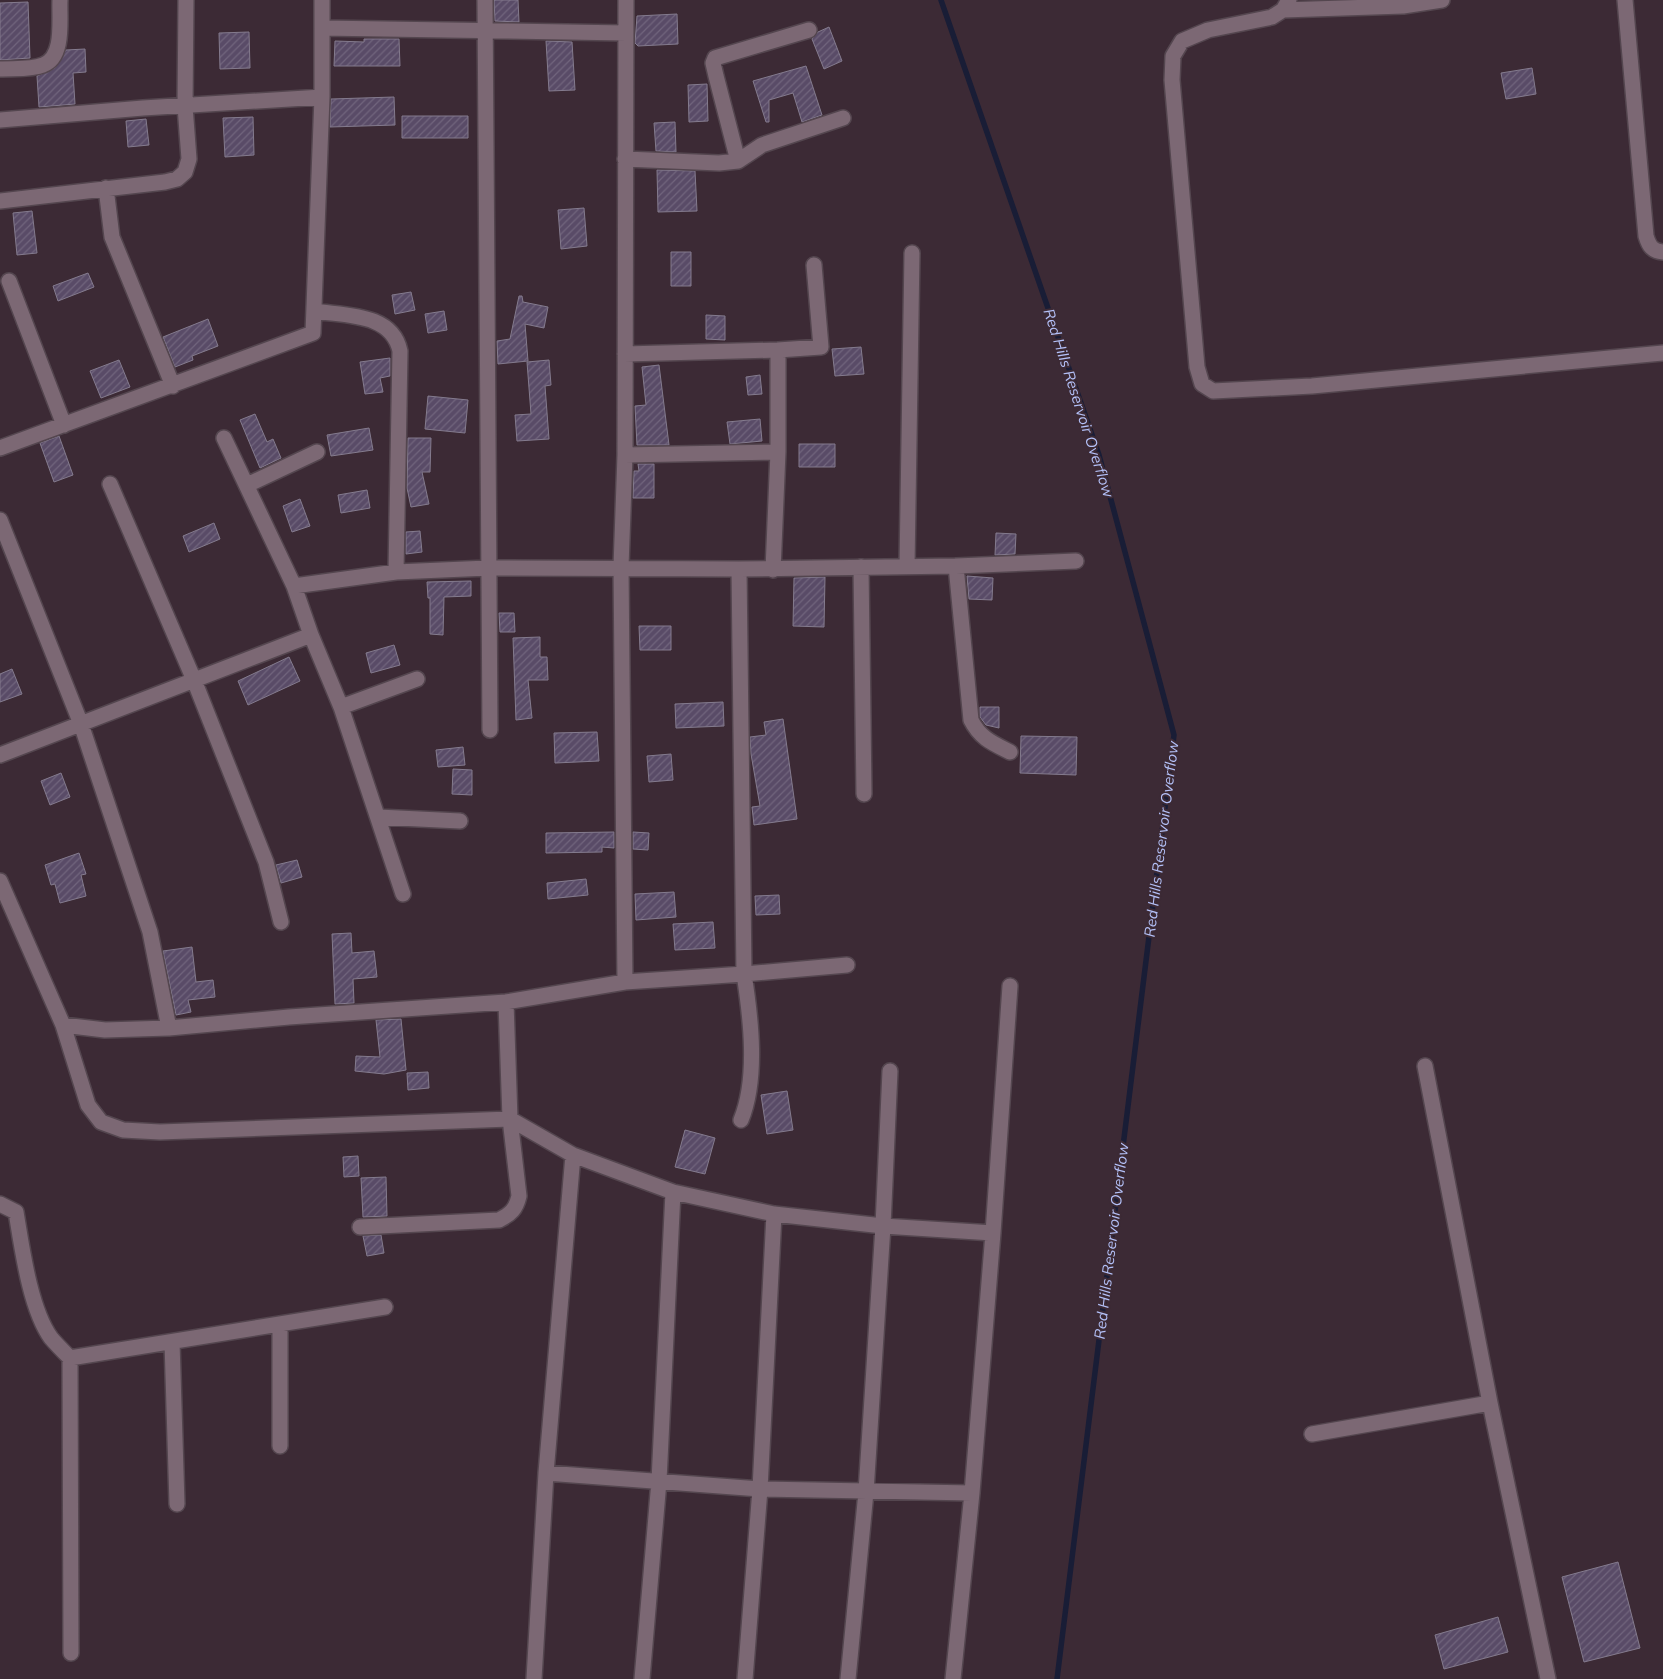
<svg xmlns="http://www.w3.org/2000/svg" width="1663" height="1679" viewBox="0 0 1663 1679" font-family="Mulish,sans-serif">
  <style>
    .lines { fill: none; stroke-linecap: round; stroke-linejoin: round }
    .stream { stroke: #191d36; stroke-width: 5.5 }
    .building { fill: url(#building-hatch); stroke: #847b8e }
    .minor-casing { stroke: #54464f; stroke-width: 18 }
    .minor { stroke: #7c6874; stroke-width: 15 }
    .labels { text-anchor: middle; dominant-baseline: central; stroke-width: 4; stroke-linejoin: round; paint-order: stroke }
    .water-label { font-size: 15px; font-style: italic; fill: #b4c1f8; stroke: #3c2a35 }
  </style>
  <defs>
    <pattern id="building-hatch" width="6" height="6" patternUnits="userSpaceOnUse" patternTransform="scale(1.25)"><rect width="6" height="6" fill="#594b67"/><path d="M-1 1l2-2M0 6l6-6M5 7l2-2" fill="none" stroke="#71657d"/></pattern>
  </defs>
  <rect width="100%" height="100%" fill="#3c2a35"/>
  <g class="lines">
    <!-- stream -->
    <path class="stream" d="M 941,0 L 1099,455 L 1174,735 L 1057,1679"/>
  </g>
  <!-- building -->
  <path class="building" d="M 494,0 L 518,0 L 519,22 L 495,21 Z
    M 28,2 L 30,58 L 0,60 L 0,3 Z
    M 677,14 L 678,44 L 638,46 L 635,43 L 637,16 Z
    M 829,27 L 842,61 L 824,69 L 812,39 L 818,32 Z
    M 249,32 L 250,68 L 220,69 L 219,33 Z
    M 364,39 L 399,39 L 400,66 L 334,66 L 335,41 L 364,42 Z
    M 546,41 L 572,42 L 575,90 L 549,91 Z
    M 85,49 L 86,72 L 73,73 L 75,104 L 39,107 L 37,76 L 55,68 L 66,50 Z
    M 806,66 L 822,115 L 802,122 L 793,93 L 769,100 L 769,122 L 766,122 L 753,81 Z
    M 1532,68 L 1536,94 L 1506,99 L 1501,73 Z
    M 707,84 L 708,121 L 689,122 L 688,85 Z
    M 394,97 L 395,125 L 330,127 L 331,99 Z
    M 402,116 L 468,116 L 468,138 L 402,138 Z
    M 253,117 L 254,155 L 225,157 L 223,118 Z
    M 146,119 L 149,145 L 128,147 L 126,121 Z
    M 675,122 L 676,152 L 656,151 L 654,123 Z
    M 657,170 L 695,171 L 697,211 L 658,212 Z
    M 584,208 L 587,246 L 561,249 L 558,210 Z
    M 32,211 L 37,253 L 17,255 L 13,213 Z
    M 671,252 L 691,252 L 691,286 L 671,286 Z
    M 88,273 L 94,287 L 58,301 L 53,286 Z
    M 411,292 L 415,310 L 395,314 L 392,295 Z
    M 519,296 L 522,296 L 523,302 L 548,307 L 544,328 L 525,324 L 528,361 L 498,364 L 497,341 L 510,339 Z
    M 444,311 L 447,330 L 428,333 L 425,314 Z
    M 706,315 L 725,316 L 725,340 L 706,339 Z
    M 208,319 L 218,346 L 192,356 L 193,360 L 175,367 L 163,337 Z
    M 861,347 L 864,374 L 835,376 L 832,349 Z
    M 390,358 L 390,376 L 380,378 L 383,392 L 365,394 L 360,362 Z
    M 119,360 L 130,387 L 101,398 L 90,371 Z
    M 549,360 L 551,385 L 545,386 L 549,439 L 517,441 L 515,415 L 531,414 L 527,362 Z
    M 659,365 L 669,445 L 637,445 L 635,406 L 646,405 L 642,367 Z
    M 760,375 L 762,394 L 748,395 L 746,377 Z
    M 428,396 L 468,400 L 465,433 L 425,429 Z
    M 255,414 L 267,442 L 273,439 L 281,458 L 260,468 L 240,420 Z
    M 760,419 L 762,441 L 730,444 L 727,422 Z
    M 369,428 L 373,450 L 331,456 L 327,435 Z
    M 59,436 L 73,475 L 54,482 L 40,443 Z
    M 408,438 L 431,438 L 430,472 L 422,472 L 429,504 L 411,507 L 407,488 Z
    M 799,444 L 835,444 L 835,467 L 799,467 Z
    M 638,464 L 654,464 L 654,498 L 633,498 L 634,471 L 639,471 Z
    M 367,490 L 370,508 L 341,513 L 338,495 Z
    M 300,499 L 310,526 L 292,532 L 283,506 Z
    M 214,523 L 220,539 L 189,552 L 183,536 Z
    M 420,531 L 422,552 L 406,554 L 406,532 Z
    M 996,533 L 1016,534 L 1015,554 L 995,555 Z
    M 967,576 L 993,578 L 992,600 L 969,599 Z
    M 825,577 L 824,627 L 793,626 L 794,578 Z
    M 471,581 L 471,596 L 444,597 L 443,635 L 430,634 L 430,598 L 428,598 L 427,582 Z
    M 499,613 L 514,613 L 515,632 L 500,632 Z
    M 639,626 L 671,626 L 671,650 L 640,650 Z
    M 540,637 L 540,657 L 547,657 L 548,680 L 528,680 L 532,718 L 516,720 L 513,638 Z
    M 394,645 L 400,665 L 371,673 L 366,653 Z
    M 289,657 L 300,681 L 248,705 L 238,681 Z
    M 12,669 L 22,694 L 0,702 L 0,674 Z
    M 723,702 L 724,726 L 676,728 L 675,704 Z
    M 980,707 L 999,707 L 999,728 L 986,725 L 980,717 Z
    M 783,719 L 797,819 L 754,825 L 752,807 L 760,806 L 751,754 L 750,737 L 766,735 L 764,722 Z
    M 597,732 L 599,761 L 555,763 L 554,733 Z
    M 1021,736 L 1077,737 L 1076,775 L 1020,773 Z
    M 463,747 L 465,765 L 438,767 L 436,750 Z
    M 671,754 L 673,780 L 649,782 L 647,756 Z
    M 453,769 L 472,770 L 472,795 L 452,794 Z
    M 61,773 L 70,797 L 50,805 L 41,781 Z
    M 614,832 L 614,848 L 602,847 L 602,852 L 546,853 L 546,833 Z
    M 633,832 L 649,833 L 648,850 L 633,849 Z
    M 79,853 L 86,874 L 81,875 L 86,896 L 60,903 L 55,884 L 51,885 L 45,865 Z
    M 297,860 L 302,877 L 281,883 L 276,865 Z
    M 586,879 L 588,895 L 548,899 L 547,883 Z
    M 674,892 L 676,917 L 636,920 L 635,894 Z
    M 779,895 L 780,914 L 756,915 L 755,896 Z
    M 713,922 L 715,948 L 675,950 L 673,924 Z
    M 351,933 L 352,953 L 374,951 L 377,977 L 353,979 L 354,1003 L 335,1004 L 332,934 Z
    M 192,947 L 196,982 L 213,980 L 215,997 L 188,1000 L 191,1012 L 176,1015 L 163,951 Z
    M 401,1019 L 406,1070 L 384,1074 L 355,1071 L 356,1056 L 380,1057 L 376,1020 Z
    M 428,1072 L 429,1088 L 408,1090 L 407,1073 Z
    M 787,1091 L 793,1130 L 767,1134 L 761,1095 Z
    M 685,1130 L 715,1138 L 705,1174 L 675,1167 Z
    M 358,1156 L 359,1176 L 344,1177 L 343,1157 Z
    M 386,1177 L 387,1216 L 363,1217 L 361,1178 Z
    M 381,1235 L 384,1253 L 367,1256 L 363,1236 Z
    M 1618,1562 L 1640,1648 L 1584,1662 L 1562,1577 Z
    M 1498,1617 L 1508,1652 L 1444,1669 L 1435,1635 Z"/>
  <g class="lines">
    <!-- minor casing -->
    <g class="minor-casing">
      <path id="minor" d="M 485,0 L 490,730
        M 1289,0 L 1283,10 L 1272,17 L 1208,30 L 1182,41 L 1173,56 L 1172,80 L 1197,367 L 1202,384 L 1213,391 L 1312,386 L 1663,353
        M 1625,0 L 1646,236 C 1649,246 1652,251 1663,252
        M 1403,6 L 1442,0
        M 1283,10 L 1403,6 L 1403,0
        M 322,28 L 626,33
        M 0,69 C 13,68 31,70 43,65 C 65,57 59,19 60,0
        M 0,120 L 143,108 L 322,97
        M 625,159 L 719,163 L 738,161 L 762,145 L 843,118
        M 738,161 L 716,76 L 713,63 L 715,58 L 809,30
        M 106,188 L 112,237 L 173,386
        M 0,201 L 165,182 L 177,179 L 185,172 L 189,159 L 185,106 L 186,0
        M 9,281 L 64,425
        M 314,311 C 346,316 392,313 400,351 L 396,572
        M 778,350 L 821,347 L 814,265
        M 625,354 L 778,350 L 778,452 L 773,570
        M 224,438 L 294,586 L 311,635 L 341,707 L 403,894
        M 0,448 L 313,333 L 322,97 L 322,0
        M 625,455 L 778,452
        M 110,484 L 194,680 L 266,862 L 281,922
        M 247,485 L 317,452
        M 0,520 L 81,724 L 150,932 L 169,1028
        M 907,566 L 912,253
        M 956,566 L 971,720 C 980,738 992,743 1010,752
        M 861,567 L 864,794
        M 739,569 L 956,566 L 1076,561
        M 341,707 L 417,679
        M 0,755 L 311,635
        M 378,817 L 460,821
        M 0,881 L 63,1025 L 88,1105 L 101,1122 L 123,1130 L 160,1132 L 510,1119 L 573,1155 L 673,1192 L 774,1214 L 883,1226 L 993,1233 L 972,1493 L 953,1679
        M 625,982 L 621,567 L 625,455 L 626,0
        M 63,1025 L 105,1030 L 169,1028 L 289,1017 L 506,1002 L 625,982 L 744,974 L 739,569 L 488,568 L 396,572 L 294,586
        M 1425,1066 L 1490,1403 L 1548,1679
        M 741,1120 C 758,1078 751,1019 744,974 L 847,965
        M 0,1204 L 16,1212 C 22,1248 30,1309 51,1338 C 57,1345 64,1352 70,1358 L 385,1307
        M 360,1227 L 499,1220 C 511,1214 516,1209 519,1196 L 510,1119 L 506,1002
        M 993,1233 L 1010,986
        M 280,1324 L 280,1446
        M 172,1342 L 177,1504
        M 70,1358 L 71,1653
        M 1312,1434 L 1490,1403
        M 546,1473 L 760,1489 L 972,1493
        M 534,1679 L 546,1473 L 573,1155
        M 642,1679 L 659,1481 L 673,1192
        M 745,1679 L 760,1489 L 774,1214
        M 848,1679 L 866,1492 L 883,1226 L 890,1071"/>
    </g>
    <!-- minor -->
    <use href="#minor" class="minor"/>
  </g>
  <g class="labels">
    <!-- water labels -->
    <g class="water-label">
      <text transform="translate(1079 403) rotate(72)">Red Hills Reservoir Overflow</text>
      <text transform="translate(1161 839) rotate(-83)">Red Hills Reservoir Overflow</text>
      <text transform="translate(1111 1241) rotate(-83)">Red Hills Reservoir Overflow</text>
    </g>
  </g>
</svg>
